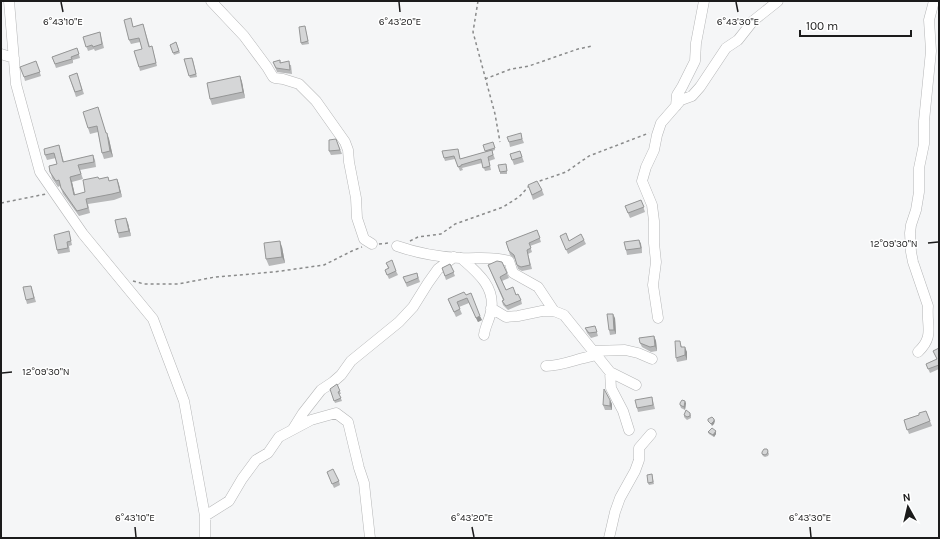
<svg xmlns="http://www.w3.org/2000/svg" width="940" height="539" viewBox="0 0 940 539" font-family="Karla,sans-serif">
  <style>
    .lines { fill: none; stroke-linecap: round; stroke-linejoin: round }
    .minor-casing { stroke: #b5b6b7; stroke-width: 11 }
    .path { stroke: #8a8b8b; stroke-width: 1.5; stroke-dasharray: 3 3; stroke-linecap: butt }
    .minor { stroke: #fff; stroke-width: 10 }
    .wall { fill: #b7b8b9 }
    .shaded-wall { fill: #959696 }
    .building { fill: #d5d6d7; stroke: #959696 }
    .ticks { fill: none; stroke: #1b1b1b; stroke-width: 1.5 }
    .ticks-label { font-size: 10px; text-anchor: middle; fill: #1b1b1b; stroke: #fff; stroke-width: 3; stroke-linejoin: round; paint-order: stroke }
  </style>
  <rect width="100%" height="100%" fill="#f5f6f7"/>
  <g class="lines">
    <!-- minor casing -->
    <g class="minor-casing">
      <path id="minor" d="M 9,1 L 16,84 L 40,172 L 83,234 L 153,319 L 184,401 L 205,516 L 205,538
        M 211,1 L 244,36 L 267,67 L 273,77 L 275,78 L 283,79 L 299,84 L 316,101 L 345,142 L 348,150 L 349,162 L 356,198 L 357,218 L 364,239 L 372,244
        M 1,54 L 14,58
        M 676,106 L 677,95 L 682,87 L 695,61 L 696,43 L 704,1
        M 397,246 C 417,253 438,257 460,258 C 477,259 492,256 509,261 L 513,273 L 538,287 L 554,311 L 564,315 L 610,372 L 636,385
        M 461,258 C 477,272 496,287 491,311 C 490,319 485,326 484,335
        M 491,308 L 506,317 L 518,316 L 542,311 L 554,311
        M 658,318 L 653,285 L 656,262 L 654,243 L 654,221 L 652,205 L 642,181 L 646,167 L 654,150 L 657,135 L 661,123 L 681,100 L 692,96 L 700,87 L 726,48 L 738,40 L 753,21 L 778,1
        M 918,352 C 935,336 926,326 928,306 L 913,262 L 911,252 L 910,233 L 911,225 L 916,210 L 919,192 L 919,168 L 924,144 L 924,121 L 931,51 L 929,20 L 934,1
        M 546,366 C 562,366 576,359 592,356 L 593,351 L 625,350 L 638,353 L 652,359
        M 610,372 L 611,388 L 623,411 L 629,430
        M 293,429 L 303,413 L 321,390 L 333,382 L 341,375 L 351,361 L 399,322 L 413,307 L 428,283 L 438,269 L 454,257
        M 205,516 L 229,501 L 242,479 L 256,460 L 268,453 L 279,437 L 311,420 L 336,413 L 348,422 L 359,468 L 364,483 L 370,538
        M 609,538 L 615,512 L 620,498 L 635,471 L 639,460 L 639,448 L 651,434"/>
    </g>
    <!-- path -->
    <path class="path" d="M 478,1 L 473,32 L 495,114 L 500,142
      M 485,79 L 511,69 L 529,66 L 578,49 L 592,46
      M 534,183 L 566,172 L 589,156 L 649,133
      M 1,203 L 46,194
      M 410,241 L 418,237 L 441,234 L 455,224 L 503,207 L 519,197 L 529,186
      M 379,244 L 389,243
      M 133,281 L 144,284 L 178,284 L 215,277 L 274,272 L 324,265 L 352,251 L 362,247"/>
    <!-- minor -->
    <use href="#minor" class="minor"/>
  </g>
  <!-- wall -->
  <path class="wall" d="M 131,18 L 133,27 L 143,24 L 150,47 L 153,50 L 157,66 L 140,71 L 139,67 L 142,49 L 140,42 L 131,44 L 129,40 Z
    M 305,26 L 309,44 L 302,45 L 301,43 Z
    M 100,32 L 104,48 L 95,51 L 94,49 L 88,51 L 83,37 Z
    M 176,42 L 180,53 L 174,55 L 170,45 Z
    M 77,48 L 80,58 L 73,60 L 73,63 L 56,68 L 52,57 Z
    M 184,59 L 193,60 L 197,77 L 190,78 Z
    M 280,60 L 281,63 L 291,65 L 292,74 L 277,72 L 273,62 Z
    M 36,61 L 41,76 L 25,81 L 24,77 Z
    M 77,73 L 84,94 L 76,97 L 69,76 Z
    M 240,76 L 242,82 L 245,98 L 212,105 L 210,99 Z
    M 98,107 L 106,133 L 109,139 L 113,157 L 104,159 L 102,153 L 98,132 L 90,134 L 88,128 Z
    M 522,138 L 524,143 L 510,147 L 509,142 Z
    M 336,139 L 342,154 L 331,155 L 329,151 Z
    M 493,142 L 495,150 L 492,151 L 495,159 L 489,161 L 491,170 L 485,171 L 482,163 L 462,168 L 463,170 L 460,171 L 455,159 L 445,161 L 444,158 L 458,149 L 460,159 L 485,152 L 485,151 Z
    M 59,145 L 64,162 L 93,155 L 95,160 L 96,167 L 80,170 L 83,179 L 72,182 L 75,195 L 85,192 L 99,179 L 108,177 L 109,181 L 117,179 L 122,197 L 114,200 L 88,204 L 90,213 L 79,216 L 63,194 L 60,186 L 58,187 L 52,178 L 49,166 L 57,164 L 56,158 L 47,160 L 45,155 Z
    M 520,151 L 524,162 L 514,165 L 510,154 Z
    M 507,166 L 507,174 L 500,174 L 500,172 Z
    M 528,185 L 542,190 L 544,195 L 533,200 Z
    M 641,200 L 645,212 L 630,218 L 625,206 Z
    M 128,223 L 131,236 L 119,238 L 118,233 Z
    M 537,230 L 541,242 L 530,246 L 532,252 L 528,254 L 532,269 L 522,271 L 518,269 L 515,259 L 510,255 L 506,242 Z
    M 70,236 L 72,245 L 69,246 L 70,252 L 58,254 L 57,250 Z
    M 562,240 L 569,241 L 584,240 L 586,244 L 568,254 Z
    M 639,240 L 641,244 L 642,253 L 627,255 L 626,250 Z
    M 282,247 L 285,263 L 269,266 L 266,259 Z
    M 502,262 L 509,278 L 502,281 L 506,290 L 516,294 L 521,300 L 522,304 L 508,310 L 503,305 L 502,301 L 503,300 L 488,265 Z
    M 386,263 L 396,271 L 398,275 L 389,279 L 385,270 L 388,268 Z
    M 450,264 L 455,276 L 446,280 L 442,268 Z
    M 417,273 L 420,282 L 407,287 L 403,277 Z
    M 31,286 L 36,302 L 27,304 L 26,300 Z
    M 466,295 L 482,320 L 478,322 L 469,303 L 459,307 L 462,314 L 456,317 L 450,304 L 448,299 Z
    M 615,318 L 616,334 L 610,335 L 609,330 Z
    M 595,326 L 598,336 L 591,338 L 587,333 L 585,328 Z
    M 654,336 L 656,341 L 657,351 L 651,352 L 642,347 L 640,343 Z
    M 682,345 L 682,347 L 687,352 L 687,360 L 677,362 L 676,358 Z
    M 939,348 L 939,369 L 930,373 L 926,364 L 937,359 L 933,351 Z
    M 337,384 L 341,394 L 339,394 L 342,401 L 335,403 L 330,389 Z
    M 610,400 L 612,404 L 612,410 L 605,410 L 603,405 Z
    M 653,401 L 655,409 L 638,412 L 637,408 Z
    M 686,403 L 685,410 L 681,408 L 680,405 Z
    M 926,411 L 932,426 L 909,434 L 904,420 L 919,415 Z
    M 690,413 L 691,416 L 691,418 L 687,420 L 684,417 L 684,415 Z
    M 716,431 L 716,434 L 714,437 L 709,434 L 708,432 Z
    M 767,449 L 769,454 L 768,456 L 765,457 L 763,456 L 762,454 Z
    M 327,472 L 339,481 L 340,485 L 334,488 Z
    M 652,474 L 654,484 L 649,485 L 648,483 Z"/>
  <!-- shaded-wall -->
  <path class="shaded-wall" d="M 240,76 L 242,82 L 245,98 L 243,92 Z
    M 107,133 L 109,139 L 113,157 L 110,151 Z
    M 70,177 L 72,182 L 76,200 L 74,195 Z
    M 117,179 L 119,184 L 122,197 L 120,192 Z
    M 126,218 L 128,223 L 131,236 L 129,231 Z
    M 639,240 L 641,244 L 642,253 L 641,248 Z
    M 280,241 L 282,247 L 285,263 L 282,257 Z
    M 613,314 L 615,318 L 616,334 L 614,330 Z
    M 480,316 L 482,320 L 478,322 L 476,318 Z
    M 654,336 L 656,341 L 657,351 L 655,346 Z
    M 685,347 L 687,352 L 687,360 L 685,355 Z
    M 610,400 L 612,404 L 612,410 L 610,406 Z
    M 685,401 L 686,403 L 685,410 L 684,407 Z
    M 714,419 L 715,421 L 714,424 L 712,426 L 711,424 Z
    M 716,431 L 716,434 L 714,437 L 713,435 Z"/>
  <!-- building -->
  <path class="building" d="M 131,18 L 133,27 L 143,24 L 149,47 L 152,46 L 156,63 L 139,67 L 134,51 L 142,49 L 139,38 L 129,40 L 124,20 Z
    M 305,26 L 308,41 L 301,43 L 299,27 Z
    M 100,32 L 102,44 L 93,47 L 92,45 L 86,47 L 83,37 Z
    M 176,42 L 179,51 L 173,53 L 170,45 Z
    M 77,48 L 79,54 L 71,57 L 72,59 L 55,64 L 52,57 Z
    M 192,58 L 196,74 L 189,76 L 184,59 Z
    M 280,60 L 280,63 L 289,61 L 290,70 L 276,68 L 273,62 Z
    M 36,61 L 40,72 L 24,77 L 20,67 Z
    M 77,73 L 82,90 L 75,92 L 69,76 Z
    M 240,76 L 243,92 L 210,99 L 207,83 Z
    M 98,107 L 106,133 L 107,133 L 110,151 L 102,153 L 97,126 L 88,128 L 83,112 Z
    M 521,133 L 522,139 L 509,142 L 507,137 Z
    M 336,139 L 340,150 L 329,151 L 329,140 Z
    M 493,142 L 495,148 L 485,151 L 483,145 Z
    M 59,145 L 63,162 L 93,155 L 94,162 L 78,165 L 81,174 L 70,177 L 74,195 L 85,192 L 83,180 L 98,177 L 99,179 L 108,177 L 109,181 L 117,179 L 120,192 L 112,194 L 86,199 L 88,208 L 77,211 L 61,188 L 59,180 L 56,181 L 50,172 L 49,166 L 57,164 L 54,153 L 45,155 L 44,149 Z
    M 458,149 L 460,159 L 492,150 L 493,155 L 488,157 L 490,166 L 483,168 L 481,159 L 461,165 L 461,166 L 458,167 L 454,156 L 444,158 L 442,151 Z
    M 520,151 L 522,157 L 512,160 L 510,154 Z
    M 506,164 L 507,171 L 500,172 L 498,165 Z
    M 537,181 L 542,190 L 532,195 L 528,185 Z
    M 641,200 L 644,207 L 628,213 L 625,206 Z
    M 126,218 L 129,231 L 118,233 L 115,220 Z
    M 537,230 L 540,238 L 529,243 L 531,248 L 527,250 L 530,265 L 521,267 L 517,265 L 514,255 L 509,251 L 506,242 Z
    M 69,231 L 71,241 L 67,242 L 68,248 L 57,250 L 54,235 Z
    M 566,233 L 569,241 L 581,234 L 584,240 L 566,250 L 560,236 Z
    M 639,240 L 641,248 L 626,250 L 624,242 Z
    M 280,241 L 282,257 L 266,259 L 264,243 Z
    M 392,260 L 396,271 L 387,275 L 385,270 L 389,268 L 386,263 Z
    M 497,261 L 502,262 L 507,273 L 500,277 L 506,290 L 513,287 L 516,295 L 518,294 L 521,300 L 506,306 L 502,301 L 504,300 L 488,265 Z
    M 450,264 L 454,272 L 445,276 L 442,268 Z
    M 417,273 L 418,278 L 406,283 L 403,277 Z
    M 31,286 L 34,298 L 26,300 L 23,287 Z
    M 464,292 L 466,295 L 471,293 L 480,316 L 476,318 L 467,298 L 457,302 L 460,309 L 454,312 L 448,299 Z
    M 607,314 L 613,314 L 614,330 L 609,330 Z
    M 595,326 L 597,332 L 589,333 L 585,328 Z
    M 654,336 L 655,346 L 650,347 L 640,343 L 639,338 Z
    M 675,341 L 680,341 L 681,347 L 685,347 L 685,355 L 676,358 Z
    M 939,348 L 939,365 L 928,369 L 926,364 L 937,359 L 933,351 Z
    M 337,384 L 340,391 L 338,392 L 341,398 L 334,401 L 330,389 Z
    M 604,389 L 610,400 L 610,406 L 603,405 Z
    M 652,397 L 653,405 L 637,408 L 635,400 Z
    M 682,400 L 685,401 L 684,407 L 680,405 L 680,403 Z
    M 686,410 L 690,413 L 690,416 L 687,417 L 684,415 Z
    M 926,411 L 930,421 L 907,430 L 904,420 L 919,415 L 919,413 Z
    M 712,417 L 714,419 L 714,421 L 711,424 L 708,421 L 708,419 Z
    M 712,428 L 716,431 L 713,435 L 708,432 Z
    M 764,449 L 767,449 L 768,451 L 767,454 L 765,455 L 762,454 L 762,452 Z
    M 333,469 L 339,481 L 332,484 L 327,472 Z
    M 652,474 L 653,482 L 648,483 L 647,475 Z"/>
  <!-- ticks -->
  <path class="ticks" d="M 61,2 L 63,12M 399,2 L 400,12M 736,2 L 738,12M 928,243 L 938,242M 2,373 L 12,372M 135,527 L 136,537M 472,527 L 474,537M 810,527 L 811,537"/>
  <g class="ticks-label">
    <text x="63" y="25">6°43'10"E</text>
    <text x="400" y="25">6°43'20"E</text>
    <text x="738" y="25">6°43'30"E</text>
    <text x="894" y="247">12°09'30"N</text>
    <text x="46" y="375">12°09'30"N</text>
    <text x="135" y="521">6°43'10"E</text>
    <text x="472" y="521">6°43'20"E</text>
    <text x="810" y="521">6°43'30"E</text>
  </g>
  <!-- border -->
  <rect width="940" height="539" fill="none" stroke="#1b1b1b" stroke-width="4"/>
  <!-- north arrow -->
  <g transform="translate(908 507) rotate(352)" stroke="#ffffff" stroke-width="3" paint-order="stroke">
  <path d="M0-3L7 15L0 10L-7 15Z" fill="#1b1b1b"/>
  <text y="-6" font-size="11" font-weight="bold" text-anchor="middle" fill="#1b1b1b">N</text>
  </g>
  <!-- scale -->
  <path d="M800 30v6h111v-6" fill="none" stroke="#1b1b1b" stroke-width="2"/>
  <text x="806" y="30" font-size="12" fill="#1b1b1b" stroke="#ffffff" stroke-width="3" paint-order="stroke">100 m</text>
</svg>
